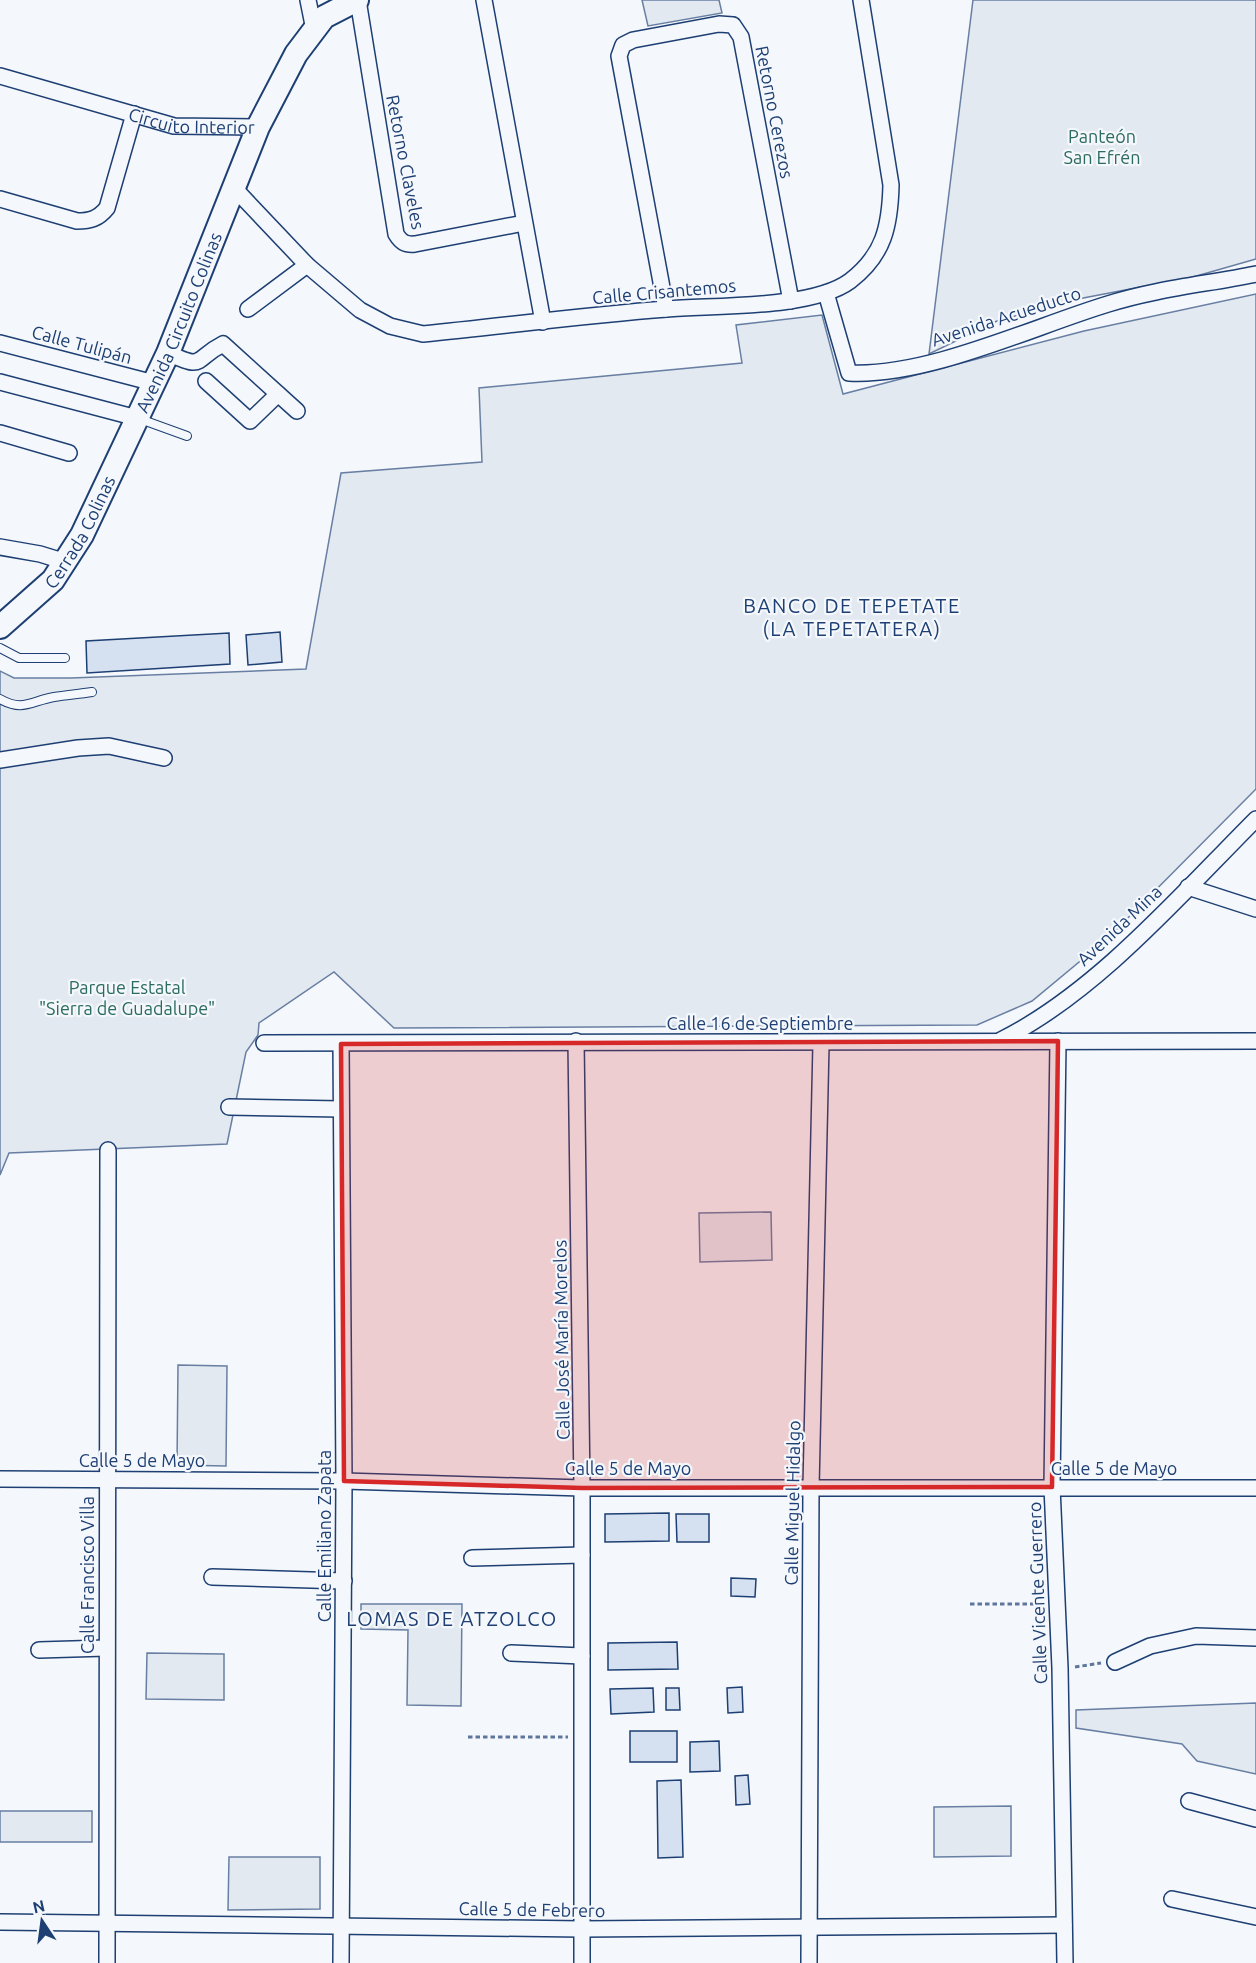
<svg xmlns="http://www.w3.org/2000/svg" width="1256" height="1963" viewBox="0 0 1256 1963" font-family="Ubuntu,sans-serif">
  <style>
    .green { fill: #e3e9f0; stroke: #687fa3; stroke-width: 1.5 }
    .building { fill: #d5e0f0; stroke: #1d3f73; stroke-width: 1.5 }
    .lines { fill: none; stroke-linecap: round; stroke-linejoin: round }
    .lane-casing { stroke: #1d3f73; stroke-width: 10 }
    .street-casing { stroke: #1d3f73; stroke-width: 18 }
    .secondary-casing { stroke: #1d3f73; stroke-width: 26 }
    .path { stroke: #5e769c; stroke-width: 3; stroke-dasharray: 4.5 3; stroke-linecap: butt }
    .lane { stroke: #f4f7fb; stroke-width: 8 }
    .street { stroke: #f4f7fb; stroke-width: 15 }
    .secondary { stroke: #f4f7fb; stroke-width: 22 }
    .marked { fill: #d62828; fill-opacity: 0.2; stroke: #d62828; stroke-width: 4.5; stroke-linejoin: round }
    .labels { text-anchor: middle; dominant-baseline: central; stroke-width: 4.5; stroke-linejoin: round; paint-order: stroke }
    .street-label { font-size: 18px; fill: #1d3f73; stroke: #f4f7fb }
    .park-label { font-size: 18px; fill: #2c6c60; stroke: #f4f7fb }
    .neighbourhood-label { font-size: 20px; letter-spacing: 1.5px; fill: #1d3f73; stroke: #f4f7fb }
  </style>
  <rect width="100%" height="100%" fill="#f4f7fb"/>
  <!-- green -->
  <path class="green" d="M 642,0 L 719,0 L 722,13 L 648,26 Z
    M 973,0 L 1256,0 L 1256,259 L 1193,277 L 1078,299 L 997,321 L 929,354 Z
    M 1256,294 L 1256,789 L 1108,938 L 1032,1001 L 977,1025 L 394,1028 L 334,972 L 259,1023 L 258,1035 L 246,1052 L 227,1144 L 9,1153 L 0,1175 L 0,671 L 14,678 L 71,678 L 306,669 L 341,473 L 482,462 L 479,388 L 742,363 L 736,325 L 822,315 L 843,394 L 1084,331 Z
    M 771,1212 L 772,1260 L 700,1262 L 699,1213 Z
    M 178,1365 L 227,1366 L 226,1466 L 177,1465 Z
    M 361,1604 L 462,1604 L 461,1706 L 407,1705 L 408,1630 L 361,1629 Z
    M 147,1653 L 224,1654 L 224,1700 L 146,1699 Z
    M 1256,1703 L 1256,1774 L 1197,1761 L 1182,1744 L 1076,1728 L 1076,1710 Z
    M 1011,1806 L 1011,1856 L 934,1857 L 934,1807 Z
    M 0,1811 L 92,1811 L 92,1842 L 0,1842 Z
    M 229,1857 L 320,1857 L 320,1909 L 228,1910 Z"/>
  <!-- building -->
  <path class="building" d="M 280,632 L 282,662 L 248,665 L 246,635 Z
    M 229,633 L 230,664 L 87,673 L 86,641 Z
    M 669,1513 L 669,1541 L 605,1542 L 605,1514 Z
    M 676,1514 L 709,1514 L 709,1542 L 677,1542 Z
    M 731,1578 L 756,1579 L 755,1597 L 731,1596 Z
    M 677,1642 L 678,1669 L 608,1670 L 608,1643 Z
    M 742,1687 L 743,1712 L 728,1713 L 727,1688 Z
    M 653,1688 L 654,1712 L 611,1714 L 610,1689 Z
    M 666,1688 L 679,1688 L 680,1710 L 666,1710 Z
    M 630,1731 L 677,1731 L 677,1762 L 630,1762 Z
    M 719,1741 L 720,1771 L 690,1772 L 690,1742 Z
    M 748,1775 L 750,1804 L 736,1805 L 735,1776 Z
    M 681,1780 L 683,1857 L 658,1858 L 657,1781 Z"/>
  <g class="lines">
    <!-- lane casing -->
    <g class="lane-casing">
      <path id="lane" d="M 140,419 L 187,436
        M 0,648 L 19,658 L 65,658
        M 0,699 C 23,712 31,701 54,697 C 67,695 79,694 92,692"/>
    </g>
    <!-- street casing -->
    <g class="street-casing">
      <g id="street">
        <path d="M 308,0 L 314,30"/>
        <path d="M 358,0 L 396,234 C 401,242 405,245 415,244 L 524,223"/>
        <path d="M 484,0 L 543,322"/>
        <path id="s1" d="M 0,76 L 174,126 L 258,127"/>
        <path d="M 235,189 L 307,265 L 360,310 L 390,326 L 423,334 C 504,326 586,315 667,309 C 715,305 812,309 850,281 C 884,255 890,226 891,185 L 861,0"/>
        <path d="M 0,199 L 77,221 C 90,221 98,219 107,208 L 134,114"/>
        <path d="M 826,293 L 849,373 C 928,377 1032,327 1108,304 C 1155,289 1207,284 1256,274"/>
        <path d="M 248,309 L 307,265"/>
        <path d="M 666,309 L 619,56 L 623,45 L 633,40 L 719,24 L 733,25 L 741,37 L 791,301"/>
        <path d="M 0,343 L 154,383"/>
        <path d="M 168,353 C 206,371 193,359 223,344 L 297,411"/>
        <path d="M 206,381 L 250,421 L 278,394"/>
        <path d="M 0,382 L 137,418"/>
        <path d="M 0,433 L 69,453"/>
        <path d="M 0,547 L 40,554 L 66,562"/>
        <path d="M 0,760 L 78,748 L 109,746 L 164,758"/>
        <path d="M 1188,887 L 1256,909"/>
        <path d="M 1001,1040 C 1097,992 1181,894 1256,819"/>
        <path d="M 576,1041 L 582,1488 L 582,1963"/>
        <path d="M 1058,1041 L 1052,1487 L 1060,1668 L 1065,1963"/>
        <path d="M 264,1043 L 1256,1041"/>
        <path d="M 341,1044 L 344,1481 L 341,1963"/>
        <path d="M 229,1107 L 341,1109"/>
        <path d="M 0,1479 L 344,1481 L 582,1488 L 1256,1488"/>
        <path d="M 472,1558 L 582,1555"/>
        <path d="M 212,1577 L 344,1581"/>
        <path d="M 39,1650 L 106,1648"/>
        <path d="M 511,1653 L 582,1656"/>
        <path d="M 1115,1662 L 1150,1646 L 1196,1636 L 1256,1638"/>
        <path d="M 1189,1801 L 1256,1819"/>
        <path d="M 1172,1899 L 1256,1917"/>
        <path d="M 0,1922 L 582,1929 L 1064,1925"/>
        <path d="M 107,1963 L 108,1150"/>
        <path d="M 809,1963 L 811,1487 L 821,1044"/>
      </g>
    </g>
    <!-- secondary casing -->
    <g class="secondary-casing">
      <g id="secondary">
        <path id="s2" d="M 0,627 L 53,580 L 82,535 L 168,353 L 258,127 L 296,54 L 324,17 L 357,0"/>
      </g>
    </g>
    <!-- path -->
    <path class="path" d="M 970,1604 L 1043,1604
      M 1075,1667 L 1101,1663
      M 468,1737 L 568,1737"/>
    <!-- lane -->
    <use href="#lane" class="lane"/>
    <!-- street -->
    <use href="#street" class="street"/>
    <!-- secondary -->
    <use href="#secondary" class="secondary"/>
  </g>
  <!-- marked area -->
  <path class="marked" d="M 1058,1041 L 1052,1487 L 582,1488 L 344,1481 L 341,1044 Z"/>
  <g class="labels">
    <!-- street labels -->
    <g class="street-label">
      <text transform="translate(775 112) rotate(79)">Retorno Cerezos</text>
      <text stroke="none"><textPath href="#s1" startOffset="198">Circuito Interior</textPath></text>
      <text transform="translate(406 162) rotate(79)">Retorno Claveles</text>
      <text transform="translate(664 291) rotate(-5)">Calle Crisantemos</text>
      <text transform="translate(1006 316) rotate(-18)">Avenida Acueducto</text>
      <text stroke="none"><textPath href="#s2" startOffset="358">Avenida Circuito Colinas</textPath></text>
      <text transform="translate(82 344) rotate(15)">Calle Tulipán</text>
      <text stroke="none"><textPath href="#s2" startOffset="126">Cerrada Colinas</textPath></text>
      <text transform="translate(1119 925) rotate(-43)">Avenida Mina</text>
      <text x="760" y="1023">Calle 16 de Septiembre</text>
      <text transform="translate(561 1340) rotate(-91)">Calle José María Morelos</text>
      <text x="142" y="1460">Calle 5 de Mayo</text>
      <text x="628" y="1468">Calle 5 de Mayo</text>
      <text x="1114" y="1468">Calle 5 de Mayo</text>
      <text transform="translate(792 1503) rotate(-89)">Calle Miguel Hidalgo</text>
      <text transform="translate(324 1536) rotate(-90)">Calle Emiliano Zapata</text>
      <text transform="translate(87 1575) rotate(-90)">Calle Francisco Villa</text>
      <text transform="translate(1037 1593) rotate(-92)">Calle Vicente Guerrero</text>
      <text transform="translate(532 1909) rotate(1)">Calle 5 de Febrero</text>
    </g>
    <!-- park labels -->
    <g class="park-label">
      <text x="1102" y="136">Panteón<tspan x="1102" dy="21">San Efrén</tspan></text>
      <text x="127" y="987">Parque Estatal<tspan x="127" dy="21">"Sierra de Guadalupe"</tspan></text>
    </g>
    <!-- neighbourhood labels -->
    <g class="neighbourhood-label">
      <text x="852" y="605">BANCO DE TEPETATE<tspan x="852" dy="23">(LA TEPETATERA)</tspan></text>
      <text x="452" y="1618">LOMAS DE ATZOLCO</text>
    </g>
  </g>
  <!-- north arrow -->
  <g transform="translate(42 1921) rotate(347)" stroke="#f4f7fb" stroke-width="4.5" paint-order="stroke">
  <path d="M0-4.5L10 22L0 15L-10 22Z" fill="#1d3f73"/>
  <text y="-9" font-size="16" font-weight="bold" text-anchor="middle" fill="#1d3f73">N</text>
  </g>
</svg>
